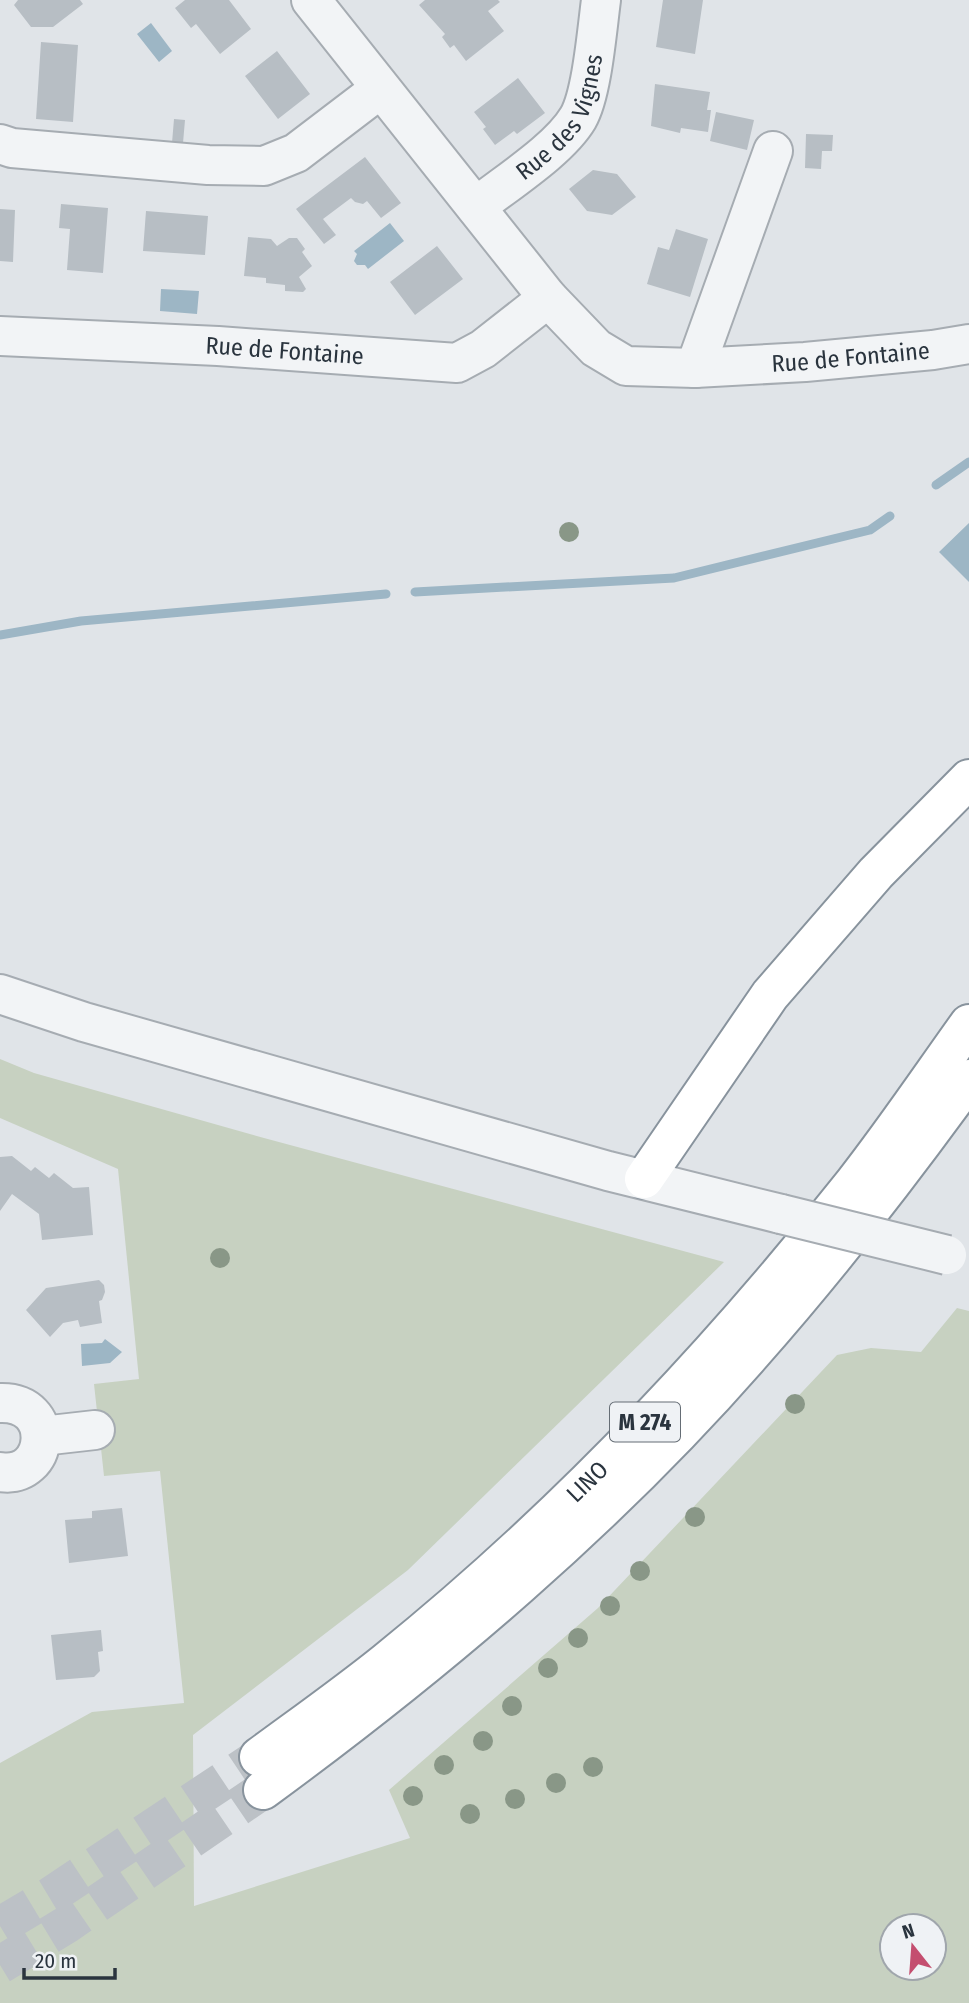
<svg xmlns="http://www.w3.org/2000/svg" width="969" height="2003" viewBox="0 0 969 2003" font-family="'Fira Sans Condensed',sans-serif">
  <style>
    .green { fill: #c7d1c1; fill-rule: evenodd }
    .water { fill: #9db6c5 }
    .lines { fill: none; stroke-linecap: round; stroke-linejoin: round }
    .stream { stroke: #9db6c5; stroke-width: 9 }
    .building { fill: #b7bec4 }
    .highway-tunnel { stroke: #bcc1c6; stroke-width: 38; stroke-dasharray: 38 19; stroke-linecap: butt }
    .minor-casing { stroke: #a6acb2; stroke-width: 42 }
    .highway-casing { stroke: #88939d; stroke-width: 42 }
    .minor { stroke: #f2f4f6; stroke-width: 38 }
    .highway { stroke: #fff; stroke-width: 38 }
    .minor-bridge-casing { stroke: #a6acb2; stroke-width: 42; stroke-linecap: butt }
    .minor-bridge { stroke: #f2f4f6; stroke-width: 38 }
    .tree { fill: #899787 }
    .labels { text-anchor: middle; dominant-baseline: central; stroke-width: 6; stroke-linejoin: round; paint-order: stroke }
    .shield { fill: #eff2f5; stroke: #656d75; stroke-width: 2 }
    .shield-label { font-size: 23px; font-weight: bold; fill: #2a343e }
    .street-label { font-size: 24px; fill: #2a343e; stroke: #eff2f5 }
  </style>
  <rect width="100%" height="100%" fill="#e0e4e8"/>
  <!-- green -->
  <path class="green" d="M 0,1059 L 34,1073 L 264,1138 L 724,1262 L 408,1570 L 193,1735 L 194,1906 L 410,1838 L 389,1790 L 598,1608 L 837,1355 L 871,1348 L 921,1352 L 957,1308 L 969,1311 L 969,2003 L 0,2003 L 0,1763 L 92,1712 L 184,1703 L 160,1471 L 104,1476 L 94,1384 L 139,1379 L 118,1169 L 0,1118 ZM 892,1926 L 934,1926 L 934,1968 L 892,1968 Z"/>
  <!-- water -->
  <path class="water" d="M 151,23 L 172,51 L 159,62 L 137,34 Z
    M 390,223 L 404,241 L 368,269 L 365,265 L 357,265 L 354,261 L 357,254 L 354,251 Z
    M 161,289 L 199,291 L 197,314 L 160,311 Z
    M 969,523 L 969,582 L 939,552 Z
    M 105,1339 L 122,1352 L 110,1363 L 82,1366 L 81,1344 L 102,1343 Z"/>
  <g class="lines">
    <!-- stream -->
    <path class="stream" d="M 936,485 L 969,462
      M 415,592 L 674,578 L 870,530 L 890,516
      M 0,635 L 81,621 L 386,594"/>
  </g>
  <!-- building -->
  <path class="building" d="M 18,0 L 80,0 L 83,4 L 53,27 L 31,27 L 14,5 Z
    M 185,0 L 229,0 L 251,29 L 220,54 L 196,24 L 191,28 L 175,8 Z
    M 425,0 L 498,0 L 500,2 L 488,11 L 504,31 L 466,61 L 454,45 L 450,48 L 442,37 L 445,34 L 419,5 Z
    M 663,0 L 703,0 L 695,54 L 656,47 Z
    M 41,42 L 78,45 L 73,122 L 36,119 Z
    M 277,51 L 310,94 L 278,119 L 245,76 Z
    M 518,78 L 545,113 L 517,134 L 514,131 L 495,145 L 483,129 L 486,127 L 474,112 Z
    M 655,84 L 710,92 L 707,110 L 711,110 L 708,132 L 681,128 L 680,133 L 651,126 Z
    M 716,112 L 754,120 L 747,150 L 710,141 Z
    M 174,119 L 185,120 L 183,143 L 172,143 Z
    M 806,134 L 833,135 L 832,151 L 822,151 L 821,169 L 805,168 Z
    M 365,157 L 401,203 L 381,218 L 367,201 L 363,204 L 355,202 L 351,198 L 323,219 L 336,235 L 324,244 L 296,209 Z
    M 593,170 L 617,174 L 636,197 L 612,215 L 587,211 L 569,189 Z
    M 61,204 L 108,208 L 103,273 L 67,270 L 70,229 L 59,228 Z
    M 0,209 L 15,210 L 13,262 L 0,261 Z
    M 146,211 L 208,216 L 205,255 L 143,251 Z
    M 676,229 L 708,239 L 690,297 L 647,284 L 658,247 L 669,250 Z
    M 248,237 L 271,239 L 277,246 L 289,238 L 297,238 L 305,249 L 302,252 L 312,266 L 299,277 L 306,289 L 303,292 L 285,291 L 285,285 L 266,283 L 266,278 L 244,276 Z
    M 437,246 L 463,279 L 415,315 L 390,282 Z
    M 12,1156 L 31,1171 L 35,1167 L 49,1178 L 54,1173 L 73,1188 L 89,1187 L 93,1235 L 42,1240 L 39,1214 L 12,1194 L 0,1211 L 0,1157 Z
    M 99,1280 L 104,1285 L 105,1292 L 102,1300 L 99,1301 L 102,1323 L 80,1327 L 78,1320 L 63,1323 L 50,1337 L 26,1310 L 46,1288 Z
    M 122,1508 L 128,1556 L 69,1563 L 65,1520 L 92,1518 L 92,1511 Z
    M 101,1630 L 103,1651 L 98,1652 L 100,1671 L 94,1677 L 56,1680 L 51,1635 Z"/>
  <g class="lines">
    <!-- highway-tunnel -->
    <path class="highway-tunnel" d="M 0,1926 L 50,1896 L 259,1757
      M 0,1965 L 66,1925 L 263,1790"/>
    <!-- minor casing -->
    <g class="minor-casing">
      <g id="minor">
        <path id="s1" d="M 311,0 L 548,298 L 596,348 L 626,366 L 695,368 L 805,362 L 933,350 L 969,344"/>
        <path d="M 0,144 L 12,148 L 208,165 L 264,166 L 296,153 L 380,89"/>
        <path id="s2" d="M 476,207 C 506,183 559,150 578,118 C 592,94 597,30 601,0"/>
        <path id="s3" d="M 0,336 L 218,346 L 457,363 L 483,349 L 548,298"/>
        <path d="M 695,368 L 773,151"/>
        <path d="M 0,994 L 84,1022 L 608,1171 L 781,1214"/>
        <path d="M 0,1403 C 58,1401 50,1480 0,1472"/>
        <path d="M 42,1436 L 95,1430"/>
      </g>
    </g>
    <!-- highway casing -->
    <g class="highway-casing">
      <g id="highway">
        <path d="M 644,1179 L 770,995 L 876,873 L 969,779"/>
        <path id="s4" d="M 259,1757 C 301,1726 345,1695 386,1662 C 560,1522 716,1357 854,1183 C 894,1132 931,1077 969,1024"/>
        <path d="M 263,1790 C 439,1661 608,1518 752,1353 C 829,1266 901,1173 969,1079"/>
      </g>
    </g>
    <!-- minor -->
    <use href="#minor" class="minor"/>
    <!-- highway -->
    <use href="#highway" class="highway"/>
    <!-- minor-bridge casing -->
    <g class="minor-bridge-casing">
      <path id="minor-bridge" d="M 781,1214 L 947,1255"/>
    </g>
    <!-- minor-bridge -->
    <use href="#minor-bridge" class="minor-bridge"/>
  </g>
  <!-- trees -->
  <g class="tree">
    <circle cx="569" cy="532" r="10"/>
    <circle cx="220" cy="1258" r="10"/>
    <circle cx="795" cy="1404" r="10"/>
    <circle cx="695" cy="1517" r="10"/>
    <circle cx="640" cy="1571" r="10"/>
    <circle cx="610" cy="1606" r="10"/>
    <circle cx="578" cy="1638" r="10"/>
    <circle cx="548" cy="1668" r="10"/>
    <circle cx="512" cy="1706" r="10"/>
    <circle cx="483" cy="1741" r="10"/>
    <circle cx="444" cy="1765" r="10"/>
    <circle cx="593" cy="1767" r="10"/>
    <circle cx="556" cy="1783" r="10"/>
    <circle cx="413" cy="1796" r="10"/>
    <circle cx="515" cy="1799" r="10"/>
    <circle cx="470" cy="1814" r="10"/>
  </g>
  <g class="labels">
    <!-- shield labels -->
    <rect class="shield" x="610" y="1402.5" width="70" height="39" rx="5"/>
    <g class="shield-label">
      <text x="645" y="1422">M 274</text>
    </g>
    <!-- street labels -->
    <g class="street-label">
      <text stroke="none"><textPath href="#s2" startOffset="128">Rue des Vignes</textPath></text>
      <text stroke="none"><textPath href="#s3" startOffset="285">Rue de Fontaine</textPath></text>
      <text stroke="none"><textPath href="#s1" startOffset="710">Rue de Fontaine</textPath></text>
      <text stroke="none"><textPath href="#s4" startOffset="429">LINO</textPath></text>
    </g>
  </g>
  <!-- north arrow -->
  <g transform="translate(913 1947) rotate(343)"><circle r="33" fill="#eff2f5" stroke="#a0a6ac" stroke-width="2"/>
  <path d="M0-5L12 26L0 18L-12 26Z" fill="#c44e6f"/>
  <text y="-10" font-size="19" font-weight="bold" text-anchor="middle" fill="#2a343e">N</text>
  </g>
  <!-- scale -->
  <path d="M24 1968v10h91v-10" fill="none" stroke="#2a343e" stroke-width="3.5"/>
  <text x="35" y="1968" font-size="21" fill="#2a343e" stroke="#eff2f5" stroke-width="5" paint-order="stroke">20 m</text>
</svg>
